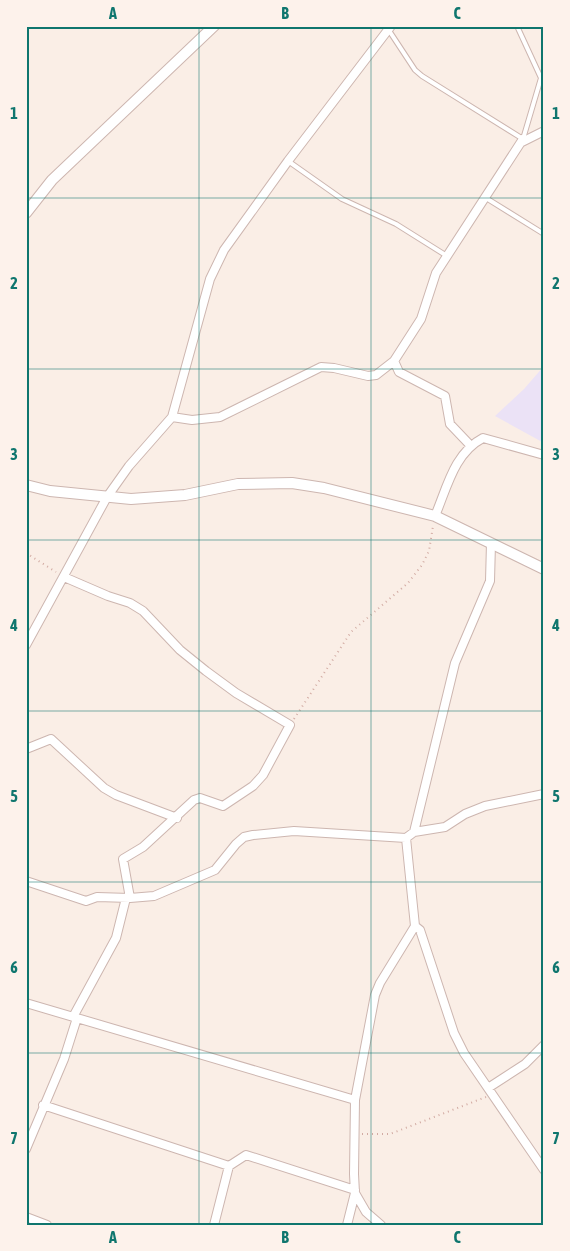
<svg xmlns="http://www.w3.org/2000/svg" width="570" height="1251" viewBox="0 0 570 1251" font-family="'Asap Condensed',sans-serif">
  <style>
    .education { fill: #ebe2f6 }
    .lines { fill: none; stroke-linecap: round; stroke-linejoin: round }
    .service-casing { stroke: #cdb6b0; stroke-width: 6 }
    .minor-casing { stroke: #cdb6b0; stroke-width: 10 }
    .tertiary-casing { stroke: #cdb6b0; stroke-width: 12 }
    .path { stroke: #d2aba3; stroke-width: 2; stroke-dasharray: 1 4; stroke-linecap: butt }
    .service { stroke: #fff; stroke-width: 4 }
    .minor { stroke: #fff; stroke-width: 8 }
    .tertiary { stroke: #fff; stroke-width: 10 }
    .grid { fill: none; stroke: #0f766e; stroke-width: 1; stroke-opacity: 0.55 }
    .neatline { fill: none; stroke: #0f766e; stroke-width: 2 }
    .grid-label { font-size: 16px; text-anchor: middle; font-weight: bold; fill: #0f766e }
  </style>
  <rect width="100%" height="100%" fill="#faeee6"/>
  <!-- education -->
  <path class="education" d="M 544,366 L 544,443 L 495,416 L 524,389 Z"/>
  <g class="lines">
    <!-- service casing -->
    <g class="service-casing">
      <path id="service" d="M 388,29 L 415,70 L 422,76 L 523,139 L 541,78 L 517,26
        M 288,161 L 342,199 L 396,224 L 447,256
        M 486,198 L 544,234"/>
    </g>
    <!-- minor casing -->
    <g class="minor-casing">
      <path id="minor" d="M 522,142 L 544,131
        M 394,361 L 399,372 L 445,396 L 450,424 L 470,445
        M 172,417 L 192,420 L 220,417 L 321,367 L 334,368 L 368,376 L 376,375 L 394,361 L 421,319 L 436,273 L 523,139
        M 435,516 C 447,488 454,453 483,438 L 544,455
        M 64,577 L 108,596 L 130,603 L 143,611 L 180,650 L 206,671 L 236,693 L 290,725 L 263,775 L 253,786 L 223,806 L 200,798 L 194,800 L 143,847 L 123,859 L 130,898
        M 26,645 L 107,497 L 129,466 L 172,417 L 210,279 L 224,250 L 288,161 L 391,26
        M 26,749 L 51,739 L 104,788 L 116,795 L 177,818
        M 414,832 L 455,663 L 490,581 L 491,543
        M 26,881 L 86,901 L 97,897 L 130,898 L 154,896 L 215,870 L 236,844 L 244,837 L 253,835 L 294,831 L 406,838 L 414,832 L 445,827 L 465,814 L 485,806 L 544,794
        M 415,926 L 420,930 L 454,1033 L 464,1053 L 544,1170
        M 26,1003 L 355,1100
        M 73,1017 L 116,938 L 126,898
        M 488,1088 L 525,1064 L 544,1045
        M 43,1105 L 229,1166 L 214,1225
        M 26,1149 L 64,1059 L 77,1018
        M 229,1166 L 246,1155 L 355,1190
        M 26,1217 L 47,1225
        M 347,1225 L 355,1193
        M 381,1225 L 366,1212 L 355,1193 L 354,1174 L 355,1100 L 375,995 L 380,983 L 415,926 L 406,838"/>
    </g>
    <!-- tertiary casing -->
    <g class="tertiary-casing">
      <path id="tertiary" d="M 26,213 L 52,180 L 214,26
        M 26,485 L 50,491 L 131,499 L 185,495 L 238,484 L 292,483 L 324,488 L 435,516 L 544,569"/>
    </g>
    <!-- path -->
    <path class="path" d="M 26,553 L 56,572
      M 294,719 L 351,632 L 408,583 L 422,565 L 429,551 L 433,526
      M 362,1134 L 390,1134 L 486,1097"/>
    <!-- service -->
    <use href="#service" class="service"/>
    <!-- minor -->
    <use href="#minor" class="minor"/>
    <!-- tertiary -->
    <use href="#tertiary" class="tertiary"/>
  </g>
  <!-- grid -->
  <path class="grid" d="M 199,26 L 199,1225M 371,26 L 371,1225M 26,198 L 544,198M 26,369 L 544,369M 26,540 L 544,540M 26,711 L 544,711M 26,882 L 544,882M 26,1053 L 544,1053"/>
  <!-- border -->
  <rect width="570" height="1251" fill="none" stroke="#fdf2eb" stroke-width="55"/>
  <rect x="28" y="28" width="514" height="1196" class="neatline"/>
  <g class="grid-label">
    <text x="113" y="19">A</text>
    <text x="285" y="19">B</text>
    <text x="457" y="19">C</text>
    <text x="14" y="119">1</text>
    <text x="556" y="119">1</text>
    <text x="14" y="289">2</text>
    <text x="556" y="289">2</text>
    <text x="14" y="460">3</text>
    <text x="556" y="460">3</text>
    <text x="14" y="631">4</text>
    <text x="556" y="631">4</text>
    <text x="14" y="802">5</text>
    <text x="556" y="802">5</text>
    <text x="14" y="973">6</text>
    <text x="556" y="973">6</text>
    <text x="14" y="1144">7</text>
    <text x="556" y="1144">7</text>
    <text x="113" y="1243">A</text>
    <text x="285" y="1243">B</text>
    <text x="457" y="1243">C</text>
  </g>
</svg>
